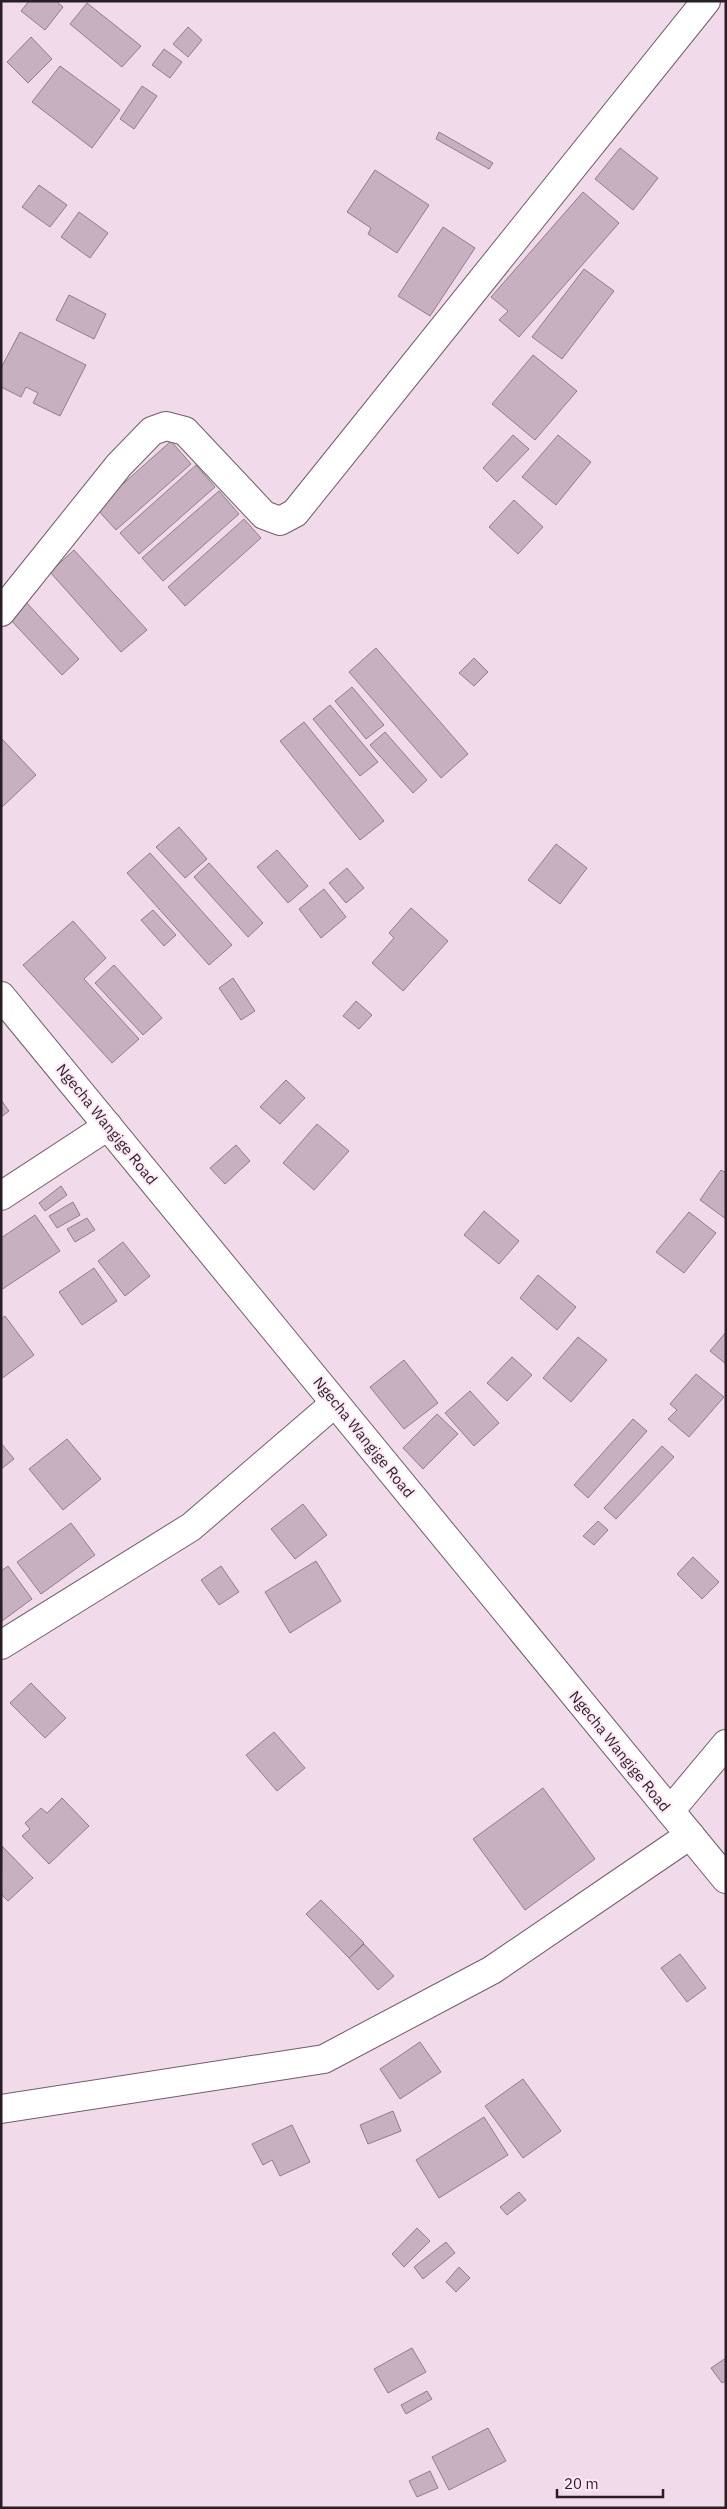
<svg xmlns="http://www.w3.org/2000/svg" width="727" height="2509" viewBox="0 0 727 2509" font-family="'IBM Plex Sans',sans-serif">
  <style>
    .building { fill: #c7b1c0; stroke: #927d8b }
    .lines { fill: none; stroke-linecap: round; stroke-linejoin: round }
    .minor-casing { stroke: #705d6a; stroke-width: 30 }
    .tertiary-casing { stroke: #705d6a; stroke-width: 30 }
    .minor { stroke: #fff; stroke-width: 28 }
    .tertiary { stroke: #fff; stroke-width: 28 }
    .labels { text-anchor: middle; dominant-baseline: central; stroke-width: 4; stroke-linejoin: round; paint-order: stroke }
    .street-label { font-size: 15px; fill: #271f25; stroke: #fee7f7 }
  </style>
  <rect width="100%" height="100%" fill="#f1daea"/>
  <!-- building -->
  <path class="building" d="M 29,1 L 56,1 L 63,7 L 45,30 L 21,11 Z
    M 87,3 L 141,46 L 122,67 L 70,24 Z
    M 188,27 L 202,40 L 188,57 L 173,44 Z
    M 31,37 L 52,59 L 28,83 L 7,62 Z
    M 164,49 L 182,62 L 170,78 L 152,65 Z
    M 60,66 L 120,110 L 92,148 L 32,102 Z
    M 142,86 L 157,96 L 134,129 L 120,119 Z
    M 439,132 L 493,163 L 489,169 L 436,139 Z
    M 620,148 L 658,178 L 633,210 L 595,179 Z
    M 375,170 L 429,205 L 397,253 L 368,234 L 371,228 L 347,212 Z
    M 39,185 L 67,205 L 50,227 L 22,207 Z
    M 583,192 L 619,223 L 519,337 L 499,320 L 508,311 L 491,297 Z
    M 79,212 L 108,233 L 90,258 L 61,237 Z
    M 443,227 L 475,248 L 430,316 L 398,296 Z
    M 584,269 L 614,291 L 562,359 L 532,337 Z
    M 69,295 L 106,314 L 94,339 L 56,320 Z
    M 20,332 L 86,365 L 60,416 L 33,403 L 38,393 L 26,387 L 21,397 L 1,387 L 1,368 Z
    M 533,355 L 577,391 L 535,440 L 492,404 Z
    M 513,435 L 529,449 L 497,482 L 483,468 Z
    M 558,435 L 591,462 L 556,505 L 522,477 Z
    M 171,441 L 191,464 L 116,530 L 96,508 Z
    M 196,465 L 215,487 L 139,554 L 120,533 Z
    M 219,491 L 239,514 L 163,581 L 142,558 Z
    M 514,500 L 543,527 L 518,554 L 489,527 Z
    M 244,519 L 261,538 L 185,606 L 168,587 Z
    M 74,550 L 147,630 L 121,652 L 50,572 Z
    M 24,600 L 79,659 L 62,675 L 7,616 Z
    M 376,648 L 468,754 L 441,778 L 349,672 Z
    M 474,658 L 488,672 L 474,686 L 459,673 Z
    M 352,687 L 384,725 L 366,739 L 335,701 Z
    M 330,705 L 378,762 L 360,776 L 313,719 Z
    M 304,722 L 384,821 L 360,840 L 280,741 Z
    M 385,732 L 427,780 L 413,793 L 370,745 Z
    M 1,738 L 36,775 L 2,807 L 1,806 Z
    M 179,827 L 207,859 L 185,878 L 156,847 Z
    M 556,844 L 587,868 L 560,904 L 528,880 Z
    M 277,850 L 308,886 L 288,903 L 257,867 Z
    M 150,853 L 232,945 L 209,965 L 127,873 Z
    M 209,863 L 263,923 L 248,937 L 194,877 Z
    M 347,868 L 364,888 L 346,903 L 329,883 Z
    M 324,889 L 346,917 L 321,938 L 299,909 Z
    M 411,908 L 448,941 L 403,991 L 372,963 L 394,938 L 389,933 Z
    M 153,910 L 176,935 L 164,946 L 141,920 Z
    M 73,921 L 106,958 L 84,979 L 139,1039 L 112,1063 L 23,965 Z
    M 114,965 L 162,1018 L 143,1035 L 95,983 Z
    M 233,978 L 255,1011 L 241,1020 L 219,988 Z
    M 356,1001 L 372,1015 L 359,1029 L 343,1016 Z
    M 286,1080 L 305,1098 L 280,1124 L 260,1107 Z
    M 1,1100 L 9,1111 L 1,1117 Z
    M 317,1124 L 349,1151 L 314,1190 L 283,1163 Z
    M 236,1145 L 250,1161 L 225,1184 L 210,1168 Z
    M 721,1170 L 726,1173 L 726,1219 L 700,1200 Z
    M 61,1186 L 67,1195 L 45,1211 L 39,1203 Z
    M 73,1202 L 80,1215 L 57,1228 L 49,1216 Z
    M 484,1211 L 519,1241 L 499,1264 L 464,1235 Z
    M 689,1212 L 716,1233 L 684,1273 L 656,1252 Z
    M 35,1215 L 60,1251 L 1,1290 L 1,1238 Z
    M 87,1218 L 95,1230 L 75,1242 L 67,1229 Z
    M 123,1242 L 150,1276 L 125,1296 L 98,1261 Z
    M 94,1268 L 117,1301 L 82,1325 L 59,1292 Z
    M 538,1275 L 576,1307 L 557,1330 L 520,1298 Z
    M 5,1316 L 34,1355 L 1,1379 L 1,1319 Z
    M 726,1332 L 726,1364 L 710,1351 Z
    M 578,1337 L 607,1360 L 571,1402 L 543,1378 Z
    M 512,1357 L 532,1375 L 507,1401 L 487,1383 Z
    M 404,1360 L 438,1403 L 404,1429 L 370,1387 Z
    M 696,1374 L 724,1397 L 689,1437 L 668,1419 L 677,1410 L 670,1404 Z
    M 470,1391 L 499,1423 L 474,1446 L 445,1413 Z
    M 437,1414 L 458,1434 L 423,1469 L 403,1448 Z
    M 633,1419 L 647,1431 L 588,1498 L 574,1485 Z
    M 67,1439 L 101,1479 L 63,1510 L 29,1469 Z
    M 1,1443 L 14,1459 L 1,1469 Z
    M 662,1446 L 674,1457 L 616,1519 L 604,1508 Z
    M 303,1504 L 327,1535 L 295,1559 L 271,1529 Z
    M 598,1521 L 608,1530 L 594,1545 L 583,1536 Z
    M 71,1523 L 95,1555 L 41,1594 L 17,1562 Z
    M 693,1557 L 719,1582 L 702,1599 L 677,1574 Z
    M 316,1561 L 341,1601 L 290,1633 L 265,1592 Z
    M 8,1566 L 32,1599 L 2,1621 L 1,1571 Z
    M 221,1566 L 239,1592 L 219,1605 L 201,1580 Z
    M 31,1683 L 66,1718 L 45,1738 L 10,1703 Z
    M 274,1732 L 305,1768 L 277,1791 L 246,1755 Z
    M 543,1788 L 595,1859 L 525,1910 L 473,1839 Z
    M 62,1798 L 89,1826 L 49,1864 L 22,1836 L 30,1829 L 25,1823 L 41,1808 L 47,1813 Z
    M 2,1846 L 33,1878 L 8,1901 L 1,1894 Z
    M 321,1900 L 364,1943 L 349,1958 L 306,1914 Z
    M 364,1944 L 394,1976 L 378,1990 L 349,1958 Z
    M 680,1954 L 706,1988 L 687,2002 L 661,1968 Z
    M 420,2042 L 441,2072 L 400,2099 L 380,2069 Z
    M 523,2079 L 561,2131 L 523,2158 L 485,2106 Z
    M 393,2111 L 401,2131 L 368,2144 L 360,2125 Z
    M 484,2117 L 508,2155 L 439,2198 L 416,2160 Z
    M 292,2125 L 310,2162 L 280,2176 L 272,2160 L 263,2165 L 252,2144 Z
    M 519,2192 L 526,2200 L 507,2215 L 500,2207 Z
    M 417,2228 L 430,2241 L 404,2267 L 392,2254 Z
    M 446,2242 L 455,2253 L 423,2279 L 414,2267 Z
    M 459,2267 L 470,2278 L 456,2292 L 446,2282 Z
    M 412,2348 L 426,2372 L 388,2393 L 374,2369 Z
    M 726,2358 L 726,2381 L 722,2383 L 711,2368 Z
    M 427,2391 L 432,2399 L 406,2414 L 401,2405 Z
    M 488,2428 L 506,2461 L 449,2490 L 432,2457 Z
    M 430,2471 L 438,2488 L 417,2497 L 409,2481 Z"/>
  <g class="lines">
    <!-- minor casing -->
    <g class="minor-casing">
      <path id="minor" d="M 1,612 L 119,465 L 152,431 L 166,426 L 185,431 L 264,515 L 280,521 L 295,513 L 706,1
        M 1,1196 L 108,1126
        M 1,1645 L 191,1527 L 335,1403
        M 670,1811 L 726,1744
        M 1,2109 L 324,2059 L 492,1970 L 690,1835"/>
    </g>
    <!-- tertiary casing -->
    <g class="tertiary-casing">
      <path id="tertiary" d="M 1,996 L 726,1879"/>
    </g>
    <!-- minor -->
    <use href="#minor" class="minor"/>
    <!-- tertiary -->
    <use href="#tertiary" class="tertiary"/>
  </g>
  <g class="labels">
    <!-- street labels -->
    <g class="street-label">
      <text transform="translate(107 1124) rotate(51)">Ngecha Wangige Road</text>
      <text transform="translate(364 1437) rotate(51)">Ngecha Wangige Road</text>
      <text transform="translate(620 1751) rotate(51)">Ngecha Wangige Road</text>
    </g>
  </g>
  <!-- border -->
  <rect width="727" height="2509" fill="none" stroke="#271f25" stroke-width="5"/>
  <!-- scale -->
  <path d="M557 2489v8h106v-8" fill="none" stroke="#271f25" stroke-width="2.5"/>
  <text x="564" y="2489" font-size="15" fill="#271f25" stroke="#fee7f7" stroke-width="4" paint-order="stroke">20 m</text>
</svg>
